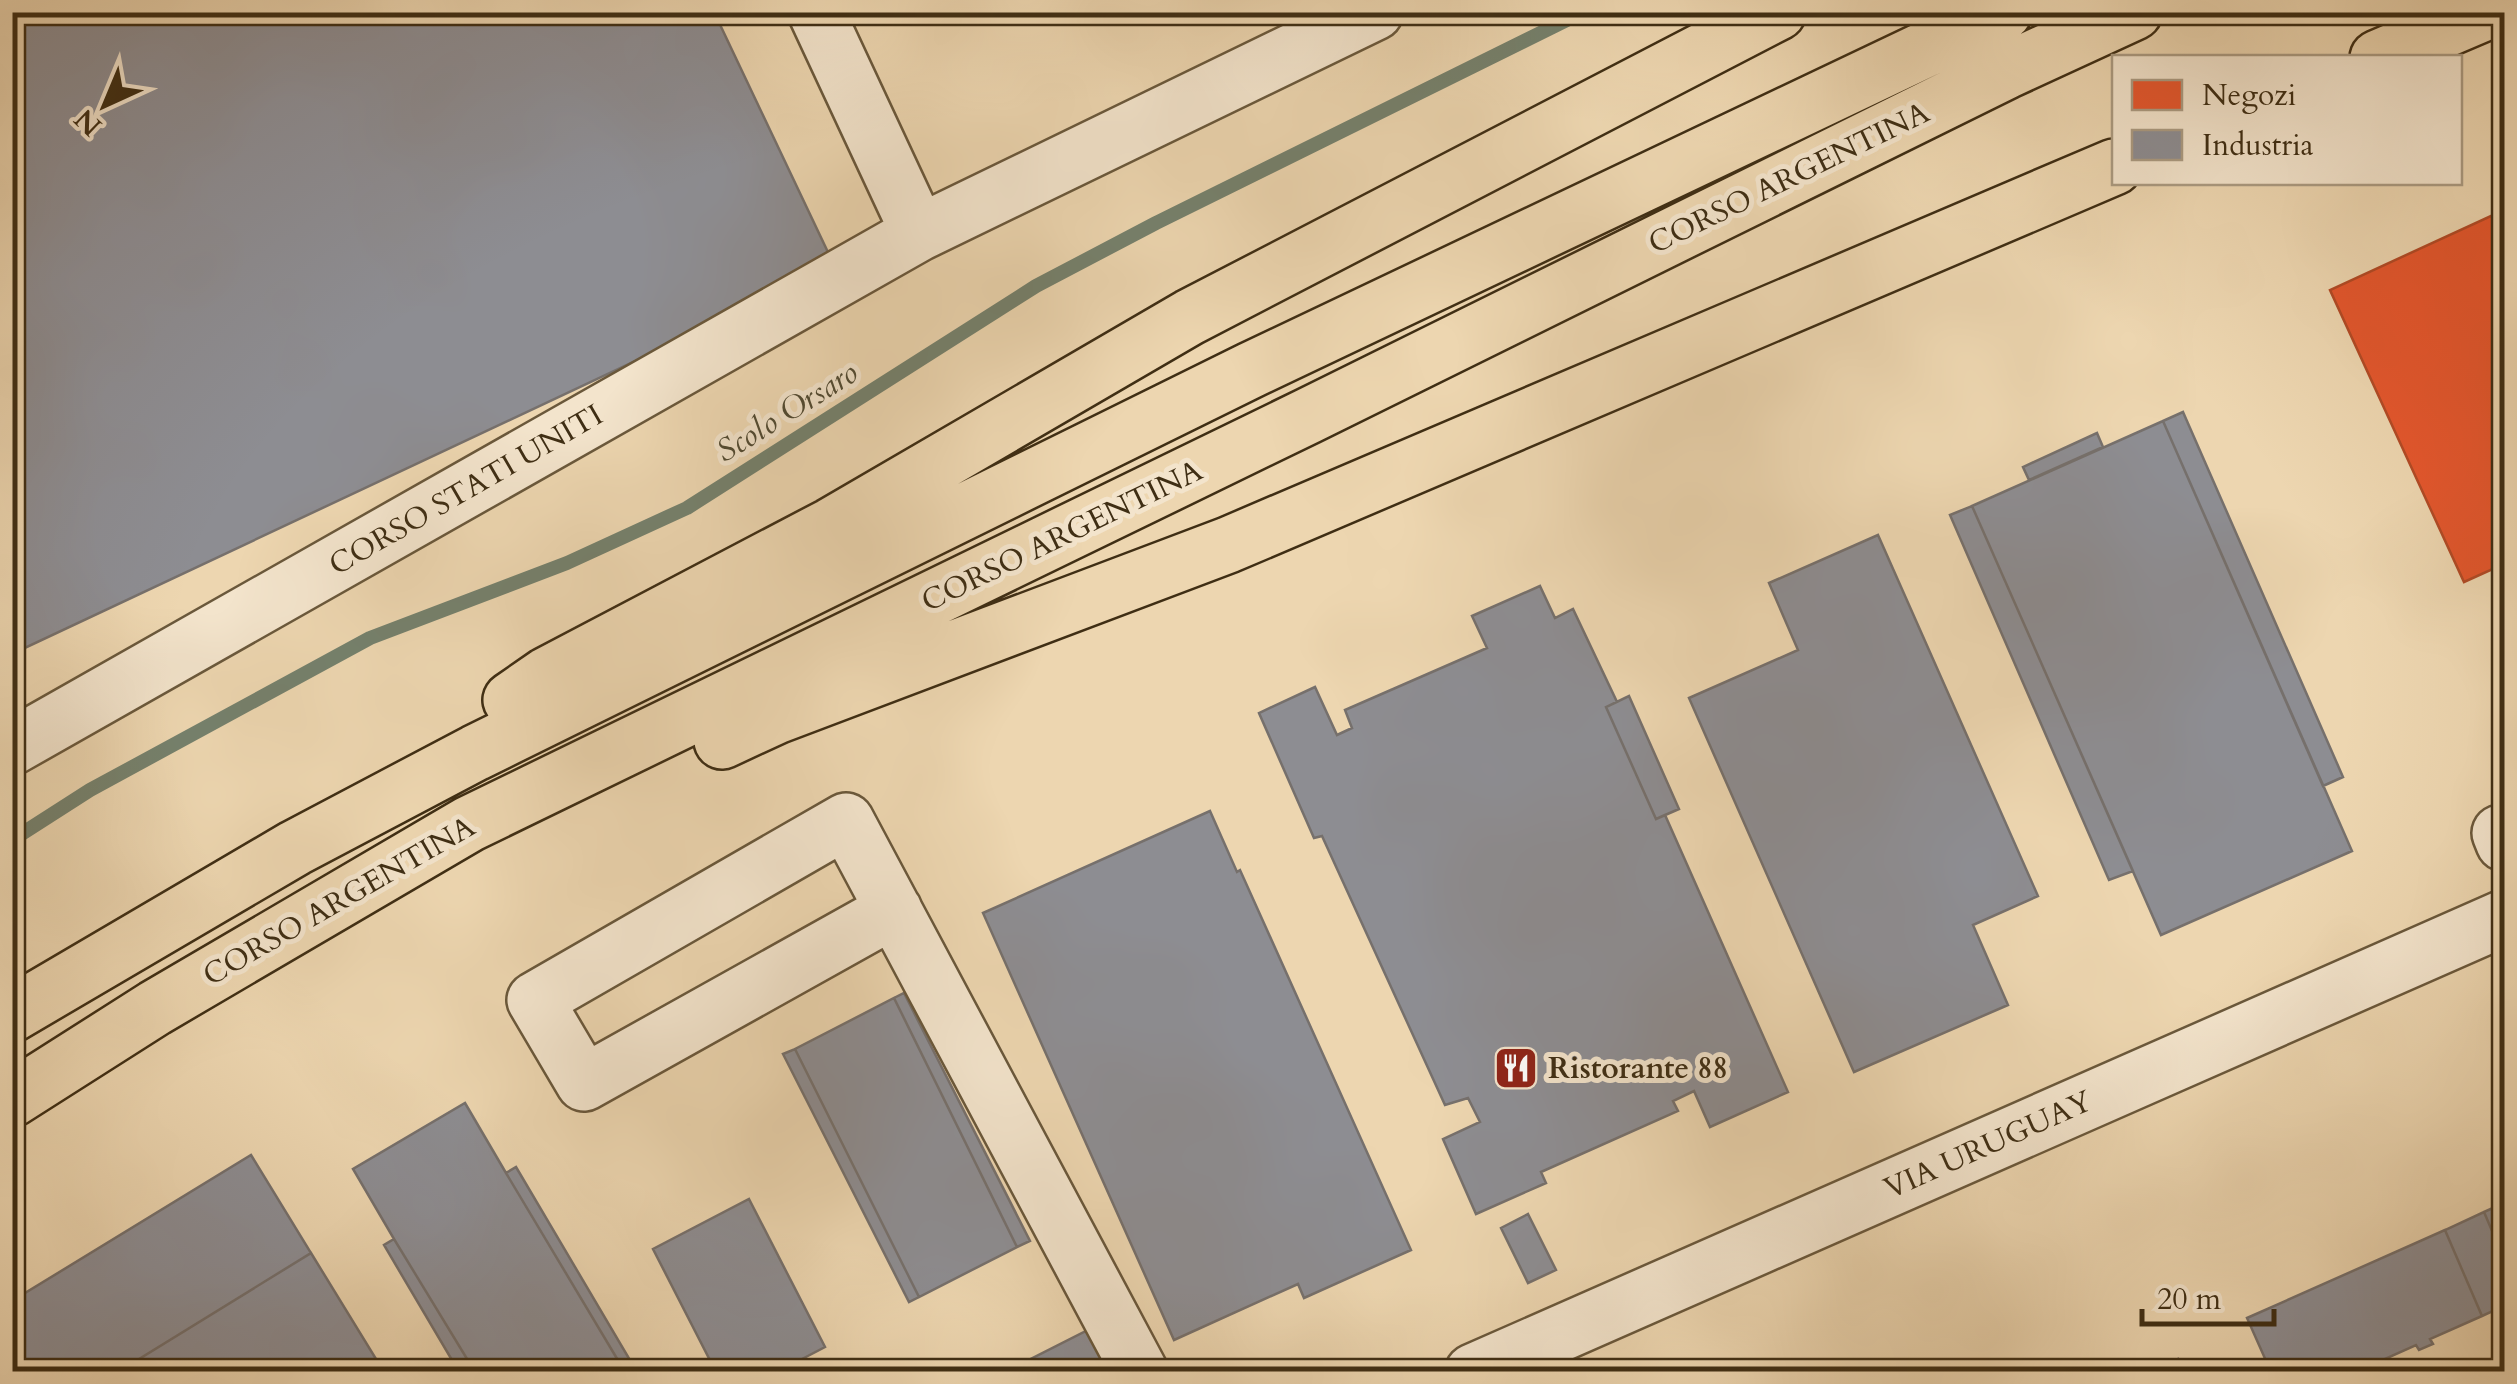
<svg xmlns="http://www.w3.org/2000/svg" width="2517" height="1384" viewBox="0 0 2517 1384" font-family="Cardo,serif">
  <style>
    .shops { fill: #e4572e; stroke: #b24b26; stroke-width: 2.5 }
    .industry { fill: #8d8d92; stroke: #76706c; stroke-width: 2.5 }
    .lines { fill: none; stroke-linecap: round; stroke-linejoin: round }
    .stream { stroke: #75816d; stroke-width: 14 }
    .minor-casing { stroke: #6a583b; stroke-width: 60 }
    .highway-casing { stroke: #3f2e14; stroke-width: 60 }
    .minor { stroke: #f3e4cc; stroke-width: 55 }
    .highway { stroke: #edd6b0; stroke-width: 55 }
    .labels { text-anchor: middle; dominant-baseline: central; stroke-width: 10; stroke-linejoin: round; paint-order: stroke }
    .street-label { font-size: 30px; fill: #3f2e14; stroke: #f3e4cc }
    .poi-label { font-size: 30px; font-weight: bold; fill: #3f2e14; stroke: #f3e4cc; text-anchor: start }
    .water-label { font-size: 32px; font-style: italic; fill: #514a32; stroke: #f3e4cc }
  </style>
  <rect width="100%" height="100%" fill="#edd6b0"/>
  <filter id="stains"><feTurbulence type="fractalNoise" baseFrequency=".002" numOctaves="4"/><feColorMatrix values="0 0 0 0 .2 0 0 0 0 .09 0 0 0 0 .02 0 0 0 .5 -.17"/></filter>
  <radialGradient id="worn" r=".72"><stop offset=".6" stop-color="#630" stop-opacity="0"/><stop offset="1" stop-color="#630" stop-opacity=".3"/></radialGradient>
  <!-- shops -->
  <path class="shops" d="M 2504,210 L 2504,564 L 2464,582 L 2330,290 Z"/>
  <!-- industry -->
  <path class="industry" d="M 12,12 L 714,12 L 835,267 L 12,654 Z
    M 2183,412 L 2343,777 L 2323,786 L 2163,421 Z
    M 2163,421 L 2352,851 L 2161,935 L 1972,506 Z
    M 2097,433 L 2103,447 L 2029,480 L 2023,467 Z
    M 1972,506 L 2133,871 L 2109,880 L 1950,515 Z
    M 1878,535 L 2038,896 L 1973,925 L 2008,1005 L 1854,1072 L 1689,698 L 1798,650 L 1769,583 Z
    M 1540,586 L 1555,618 L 1573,609 L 1617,702 L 1606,707 L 1656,819 L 1665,815 L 1788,1092 L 1710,1127 L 1694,1091 L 1673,1101 L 1678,1111 L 1541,1172 L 1546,1183 L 1476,1214 L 1443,1139 L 1480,1122 L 1468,1098 L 1445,1105 L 1322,836 L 1314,838 L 1259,713 L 1315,687 L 1337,735 L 1352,728 L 1345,710 L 1487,648 L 1472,616 Z
    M 1629,696 L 1679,809 L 1656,819 L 1606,707 Z
    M 1210,811 L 1237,872 L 1240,870 L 1411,1250 L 1304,1298 L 1298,1284 L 1174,1340 L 983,913 Z
    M 904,993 L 1030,1241 L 1017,1247 L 894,998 Z
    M 894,998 L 1017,1247 L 919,1297 L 795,1049 Z
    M 795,1049 L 919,1297 L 909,1302 L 783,1054 Z
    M 465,1103 L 506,1173 L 625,1372 L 475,1372 L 394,1239 L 353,1169 Z
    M 251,1155 L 311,1253 L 118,1372 L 32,1372 L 12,1340 L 12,1301 Z
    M 516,1167 L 637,1372 L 625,1372 L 506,1173 Z
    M 749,1199 L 825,1347 L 777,1372 L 716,1372 L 653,1249 Z
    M 2504,1203 L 2504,1259 L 2484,1212 Z
    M 2484,1212 L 2504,1259 L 2504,1306 L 2482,1316 L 2445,1230 Z
    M 1528,1214 L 1556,1270 L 1528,1283 L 1501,1228 Z
    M 2445,1230 L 2482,1316 L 2430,1339 L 2433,1344 L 2419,1350 L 2416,1345 L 2356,1372 L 2271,1372 L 2247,1318 Z
    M 394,1239 L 475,1372 L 459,1372 L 384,1245 Z
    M 311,1253 L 384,1372 L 118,1372 Z
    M 1088,1330 L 1109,1372 L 1005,1372 Z
    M 2178,1359 L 2183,1372 L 2149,1372 Z"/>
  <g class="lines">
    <!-- stream -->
    <path class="stream" d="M 12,840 L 90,790 L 370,638 L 567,563 L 687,508 L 1036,286 L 1156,223 L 1583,12"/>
    <!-- minor casing -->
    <g class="minor-casing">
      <path id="minor" d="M 816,12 L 919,233
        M 12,747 L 919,233 L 1375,12
        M 2500,833 L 2504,843
        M 894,910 L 584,1083 L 535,1000 L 846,821 L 1140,1372
        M 1473,1372 L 2504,918"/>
    </g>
    <!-- highway casing -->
    <g class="highway-casing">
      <path id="highway" d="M 2378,58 L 2486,12
        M 511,700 L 547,675 L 831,526 L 1190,317 L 1778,12
        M 722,741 L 776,716 L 1228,545 L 2114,167
        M 12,1014 L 295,848 L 475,753 L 1251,370 L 2004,12
        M 12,1099 L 155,1008 L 469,824 L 1308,416 L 2006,71 L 2134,12"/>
    </g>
    <!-- minor -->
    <use href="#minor" class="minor"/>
    <!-- highway -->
    <use href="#highway" class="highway"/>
  </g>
  <!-- icons -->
  <defs>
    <g id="restaurant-square" transform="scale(2.25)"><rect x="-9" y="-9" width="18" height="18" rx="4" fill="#8f2418" stroke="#f3e4cc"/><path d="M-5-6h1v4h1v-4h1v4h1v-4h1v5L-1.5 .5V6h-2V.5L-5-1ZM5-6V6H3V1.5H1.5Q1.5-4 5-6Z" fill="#fff"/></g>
  </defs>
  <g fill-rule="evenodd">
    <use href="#restaurant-square" x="1516" y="1068"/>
  </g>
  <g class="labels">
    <!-- street labels -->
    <g class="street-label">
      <text transform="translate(1789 178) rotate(-26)">CORSO ARGENTINA</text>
      <text transform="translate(466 490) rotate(-30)">CORSO STATI UNITI</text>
      <text transform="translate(1062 536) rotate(-26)">CORSO ARGENTINA</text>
      <text transform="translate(339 901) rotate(-30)">CORSO ARGENTINA</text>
      <text transform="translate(1988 1145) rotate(-24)">VIA URUGUAY</text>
    </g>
    <!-- poi labels -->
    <g class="poi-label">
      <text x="1548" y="1068">Ristorante 88</text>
    </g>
    <!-- water labels -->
    <g class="water-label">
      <text transform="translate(787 412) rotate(-32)">Scolo Orsaro</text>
    </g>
  </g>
  <!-- margin -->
  <rect width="2517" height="1384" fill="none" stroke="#edd6b0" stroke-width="50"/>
  <rect x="15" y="15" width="2487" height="1354" fill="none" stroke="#3f2e14" stroke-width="5"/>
  <rect x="25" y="25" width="2467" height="1334" fill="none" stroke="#3f2e14" stroke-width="2.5"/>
  <!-- legend -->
  <rect x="2112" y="55" width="350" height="130" fill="#f3e4cc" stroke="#ab9b82" stroke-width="2.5"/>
  <rect x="2132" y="80" width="50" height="30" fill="#e4572e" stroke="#ab9b82" stroke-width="2.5"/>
  <text x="2202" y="105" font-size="30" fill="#3f2e14">Negozi</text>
  <rect x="2132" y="130" width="50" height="30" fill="#8d8d92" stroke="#ab9b82" stroke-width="2.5"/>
  <text x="2202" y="155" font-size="30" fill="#3f2e14">Industria</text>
  <!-- north arrow -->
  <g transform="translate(105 105) rotate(224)" stroke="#f3e4cc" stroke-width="8" paint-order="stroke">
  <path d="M0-8L18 38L0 25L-18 38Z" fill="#3f2e14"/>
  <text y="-15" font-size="28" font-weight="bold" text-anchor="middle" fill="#3f2e14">N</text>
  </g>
  <!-- scale -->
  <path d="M2142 1309v15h132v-15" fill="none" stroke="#3f2e14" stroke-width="5"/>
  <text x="2157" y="1309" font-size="30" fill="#3f2e14" stroke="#f3e4cc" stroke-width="8" paint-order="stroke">20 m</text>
  <rect width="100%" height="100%" filter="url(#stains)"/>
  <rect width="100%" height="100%" fill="url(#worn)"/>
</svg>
